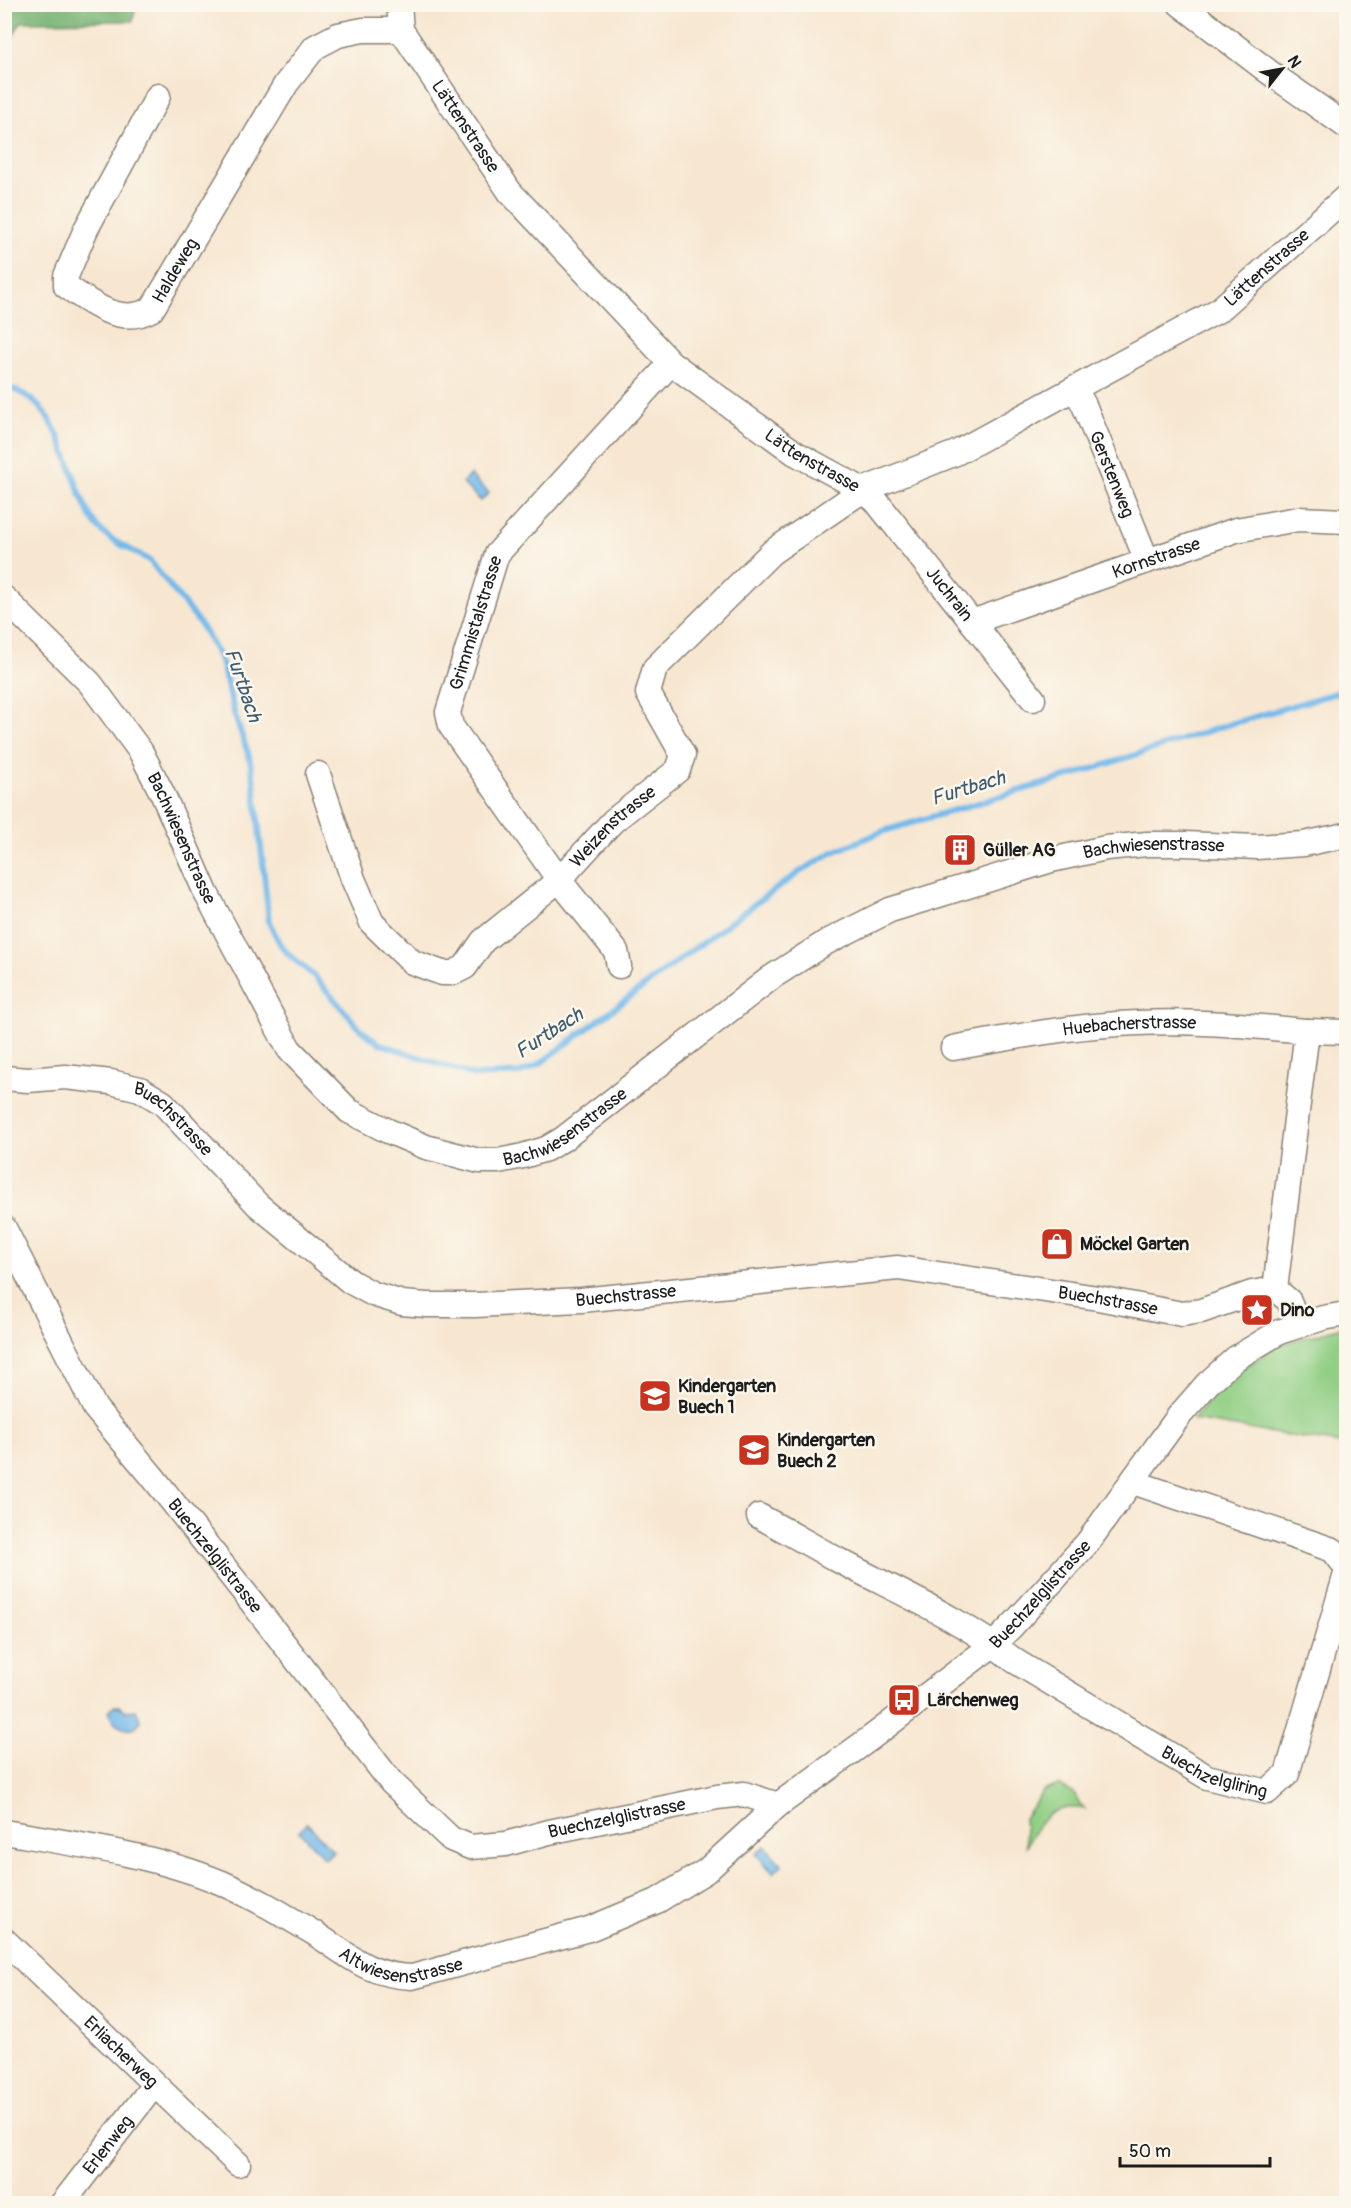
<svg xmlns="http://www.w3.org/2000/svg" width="1351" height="2208" viewBox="0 0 1351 2208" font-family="Pangolin,sans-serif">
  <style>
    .green { fill: #91cf85; stroke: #567650; stroke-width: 1.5 }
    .forest { fill: #74b272; stroke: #486747; stroke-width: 1.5 }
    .water { fill: #74baeb; stroke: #486b84; stroke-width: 1.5 }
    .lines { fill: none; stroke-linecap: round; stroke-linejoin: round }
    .stream { stroke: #74baeb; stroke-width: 6 }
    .minor-casing { stroke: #8a8276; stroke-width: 27 }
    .minor { stroke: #fff; stroke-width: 24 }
    .labels { text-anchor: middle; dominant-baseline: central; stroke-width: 5; stroke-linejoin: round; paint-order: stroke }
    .street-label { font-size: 18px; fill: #1c1c1c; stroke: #fbf7ec }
    .poi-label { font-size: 18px; font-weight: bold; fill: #1c1c1c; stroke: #fbf7ec; text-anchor: start }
    .water-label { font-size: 20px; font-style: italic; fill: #3f5b6f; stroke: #fbf7ec }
  </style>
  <rect width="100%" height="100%" fill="#fbf7ec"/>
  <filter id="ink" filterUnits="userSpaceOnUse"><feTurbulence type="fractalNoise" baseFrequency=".0167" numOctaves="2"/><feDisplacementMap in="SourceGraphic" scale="12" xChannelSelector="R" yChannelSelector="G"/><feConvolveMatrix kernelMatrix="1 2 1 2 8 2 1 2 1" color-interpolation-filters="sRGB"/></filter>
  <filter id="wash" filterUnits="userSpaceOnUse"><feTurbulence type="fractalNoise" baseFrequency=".008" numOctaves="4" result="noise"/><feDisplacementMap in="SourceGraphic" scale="24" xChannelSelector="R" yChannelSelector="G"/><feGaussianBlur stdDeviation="1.35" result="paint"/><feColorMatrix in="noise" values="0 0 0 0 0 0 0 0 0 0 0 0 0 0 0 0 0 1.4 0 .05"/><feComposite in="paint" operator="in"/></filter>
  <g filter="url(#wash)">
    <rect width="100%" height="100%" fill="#f7e7d1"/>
    <!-- green -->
    <path class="green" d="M 1346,1326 L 1346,1445 L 1193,1420 L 1227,1378 L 1278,1345 Z
      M 1058,1785 L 1073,1793 L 1085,1809 C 1050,1803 1042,1819 1026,1846 L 1024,1818 L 1043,1791 Z"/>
    <!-- forest -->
    <path class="forest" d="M 5,4 L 136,4 L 136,5 L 133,21 L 21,22 L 5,49 Z"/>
    <!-- water -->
    <path class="water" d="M 470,475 L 489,493 L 481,501 L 462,483 Z
      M 114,1706 L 119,1706 L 126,1711 L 136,1710 L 141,1721 C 130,1735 113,1727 109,1711 Z
      M 307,1823 L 333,1851 L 325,1859 L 299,1831 Z
      M 765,1846 L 782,1865 L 773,1873 L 756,1854 Z"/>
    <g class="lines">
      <!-- stream -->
      <path class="stream" d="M 4,387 C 63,398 67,478 92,519 C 106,542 130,547 150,561 L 200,624 L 221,660 L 235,716 L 249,756 L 254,781 L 269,922 L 280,944 L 289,955 L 314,976 L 360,1029 L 378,1043 L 475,1076 L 520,1073 L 538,1065 L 744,912 L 801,871 L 833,852 L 884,831 L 1083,772 L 1227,725 L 1346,690"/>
    </g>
  </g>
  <g filter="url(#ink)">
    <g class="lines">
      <!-- minor casing -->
      <g class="minor-casing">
        <g id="minor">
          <path id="s1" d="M 399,4 L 401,30 L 510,192 L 671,363 L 795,453 L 863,490 L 956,453 L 1219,310 L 1346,197"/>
          <path d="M 1180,4 L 1269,72 L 1346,126"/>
          <path id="s2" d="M 158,96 L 86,229 L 66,276 L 66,286 C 92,304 121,327 152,309 L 286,84 L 315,47 L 338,35 L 363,30 L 401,30"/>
          <path id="s3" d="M 1075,389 L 1084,405 L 1147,561"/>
          <path id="s4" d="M 4,598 L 90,683 L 141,752 L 163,795 L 206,893 L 289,1049 L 349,1111 L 388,1131 L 426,1147 L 479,1161 L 498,1161 L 523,1156 L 546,1149 L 563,1139 L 772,977 L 825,943 L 890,910 L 1051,860 L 1106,848 L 1147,844 L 1185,844 L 1257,847 L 1304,844 L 1346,835"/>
          <path id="s5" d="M 972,622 L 1236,530 L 1298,519 L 1346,521"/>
          <path id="s6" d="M 318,774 L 353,879 L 372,923 L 412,962 L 442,973 L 453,973 L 465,967 L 483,941 L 559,880 L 613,821 L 678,770 L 683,755 L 648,693 L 655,668 L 772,552 L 863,490 L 876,501 L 1033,699"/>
          <path id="s7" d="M 619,966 L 616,951 L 559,880 L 451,726 L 448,712 L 497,554 L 671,363"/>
          <path id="s8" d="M 953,1048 C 1012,1037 1078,1025 1138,1023 C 1194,1020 1251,1026 1307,1031"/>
          <path id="s9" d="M 4,1078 L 28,1080 L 65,1077 L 111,1082 L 140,1089 L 163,1103 L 258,1205 L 351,1282 L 373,1294 L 402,1303 L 426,1305 L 475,1305 L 581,1300 L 898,1268 L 1098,1298 L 1182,1314 L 1201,1311 L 1252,1293 L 1275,1289"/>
          <path id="s10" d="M 4,1228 L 95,1408 L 152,1476 L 251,1601 L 391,1782 L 451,1839 L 470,1847 L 506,1844 L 549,1832 L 717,1797 L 744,1794 L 778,1805"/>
          <path d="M 1275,1289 L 1307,1031 L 1346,1032"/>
          <path d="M 1275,1289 L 1289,1301 L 1299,1325"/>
          <path d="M 1133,1482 L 1333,1550 L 1346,1567"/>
          <path id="s11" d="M 759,1516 C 785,1530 810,1545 836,1559 C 896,1591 961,1618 1015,1661 L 1207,1777 L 1267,1792 L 1287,1774 L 1346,1574"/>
          <path id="s12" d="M 4,1832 C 75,1844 156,1855 222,1883 C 254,1897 284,1915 314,1933 C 348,1955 369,1976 412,1977 L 589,1929 L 657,1901 L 706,1871 L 778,1805 L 872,1737 L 994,1644 L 1012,1626 L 1088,1542 L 1179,1416 L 1208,1383 L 1236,1358 L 1279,1332 L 1323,1318 L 1346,1314"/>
          <path id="s13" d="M 4,1940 L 238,2164"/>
          <path id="s14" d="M 62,2204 L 154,2085"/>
        </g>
      </g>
      <!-- minor -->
      <use href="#minor" class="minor"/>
    </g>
  </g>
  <!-- icons -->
  <defs>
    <g id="building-square" transform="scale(1.725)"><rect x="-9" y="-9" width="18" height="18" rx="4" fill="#c8321e" stroke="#fbf7ec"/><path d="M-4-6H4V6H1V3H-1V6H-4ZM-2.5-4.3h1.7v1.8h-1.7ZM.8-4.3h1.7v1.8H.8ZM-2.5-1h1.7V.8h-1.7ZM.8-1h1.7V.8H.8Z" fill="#fff"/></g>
    <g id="shop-square" transform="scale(1.725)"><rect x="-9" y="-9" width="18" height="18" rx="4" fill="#c8321e" stroke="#fbf7ec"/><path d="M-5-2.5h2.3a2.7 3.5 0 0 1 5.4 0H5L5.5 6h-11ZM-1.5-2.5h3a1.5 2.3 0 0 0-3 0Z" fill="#fff"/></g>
    <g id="sight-square" transform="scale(1.725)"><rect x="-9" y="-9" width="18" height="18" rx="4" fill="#c8321e" stroke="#fbf7ec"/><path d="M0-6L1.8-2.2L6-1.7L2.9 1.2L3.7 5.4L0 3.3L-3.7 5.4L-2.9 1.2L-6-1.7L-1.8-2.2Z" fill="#fff"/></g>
    <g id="school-square" transform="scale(1.725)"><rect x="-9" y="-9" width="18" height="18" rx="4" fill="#c8321e" stroke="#fbf7ec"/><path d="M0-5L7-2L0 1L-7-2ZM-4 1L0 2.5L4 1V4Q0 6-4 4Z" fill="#fff"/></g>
    <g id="bus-square" transform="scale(1.725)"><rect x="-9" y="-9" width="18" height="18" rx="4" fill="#c8321e" stroke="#fbf7ec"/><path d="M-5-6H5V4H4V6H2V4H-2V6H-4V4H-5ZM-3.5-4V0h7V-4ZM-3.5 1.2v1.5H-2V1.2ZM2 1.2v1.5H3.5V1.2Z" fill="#fff"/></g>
  </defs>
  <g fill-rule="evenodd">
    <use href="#building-square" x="960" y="850"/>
    <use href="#shop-square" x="1057" y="1244"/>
    <use href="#sight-square" x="1257" y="1310"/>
    <use href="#school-square" x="655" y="1396"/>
    <use href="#school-square" x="754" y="1450"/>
    <use href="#bus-square" x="904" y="1700"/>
  </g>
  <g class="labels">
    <!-- street labels -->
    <g class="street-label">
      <text stroke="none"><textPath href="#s1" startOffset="142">Lättenstrasse</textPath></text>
      <text stroke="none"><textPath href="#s1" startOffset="1150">Lättenstrasse</textPath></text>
      <text stroke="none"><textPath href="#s2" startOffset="352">Haldeweg</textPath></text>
      <text stroke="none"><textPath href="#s1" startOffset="628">Lättenstrasse</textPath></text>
      <text stroke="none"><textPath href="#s3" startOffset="93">Gerstenweg</textPath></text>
      <text stroke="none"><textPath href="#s5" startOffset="195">Kornstrasse</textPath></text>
      <text stroke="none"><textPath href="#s6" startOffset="1086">Juchrain</textPath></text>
      <text stroke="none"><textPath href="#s7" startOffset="402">Grimmistalstrasse</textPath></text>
      <text stroke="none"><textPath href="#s6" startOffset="476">Weizenstrasse</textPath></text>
      <text stroke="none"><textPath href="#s4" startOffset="302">Bachwiesenstrasse</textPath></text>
      <text stroke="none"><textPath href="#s4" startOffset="1526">Bachwiesenstrasse</textPath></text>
      <text stroke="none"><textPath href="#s8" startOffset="178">Huebacherstrasse</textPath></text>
      <text stroke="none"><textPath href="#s9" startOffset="182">Buechstrasse</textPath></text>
      <text stroke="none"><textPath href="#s4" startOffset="860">Bachwiesenstrasse</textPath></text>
      <text stroke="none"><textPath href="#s9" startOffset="704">Buechstrasse</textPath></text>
      <text stroke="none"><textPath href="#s9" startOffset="1190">Buechstrasse</textPath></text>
      <text stroke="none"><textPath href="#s10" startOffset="392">Buechzelglistrasse</textPath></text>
      <text stroke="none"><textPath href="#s12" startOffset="1188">Buechzelglistrasse</textPath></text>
      <text stroke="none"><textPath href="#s11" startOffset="524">Buechzelgliring</textPath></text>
      <text stroke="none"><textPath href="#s10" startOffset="932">Buechzelglistrasse</textPath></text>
      <text stroke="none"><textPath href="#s12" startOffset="426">Altwiesenstrasse</textPath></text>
      <text stroke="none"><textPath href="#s13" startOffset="162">Erliacherweg</textPath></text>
      <text stroke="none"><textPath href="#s14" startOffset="75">Erlenweg</textPath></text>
    </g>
    <!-- poi labels -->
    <g class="poi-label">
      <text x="983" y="850">Güller AG</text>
      <text x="1080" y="1244">Möckel Garten</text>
      <text x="1280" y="1310">Dino</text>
      <text x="678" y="1386">Kindergarten<tspan x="678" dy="21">Buech 1</tspan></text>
      <text x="777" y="1440">Kindergarten<tspan x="777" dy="21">Buech 2</tspan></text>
      <text x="927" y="1700">Lärchenweg</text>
    </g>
    <!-- water labels -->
    <g class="water-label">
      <text transform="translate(243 685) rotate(71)">Furtbach</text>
      <text transform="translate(968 788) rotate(-17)">Furtbach</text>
      <text transform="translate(549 1033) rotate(-33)">Furtbach</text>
    </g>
  </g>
  <!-- margin -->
  <rect width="1351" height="2208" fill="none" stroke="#fbf7ec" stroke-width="24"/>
  <!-- north arrow -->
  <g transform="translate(1282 69) rotate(59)" stroke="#fbf7ec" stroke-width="4.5" paint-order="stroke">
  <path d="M0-4.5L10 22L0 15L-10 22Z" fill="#1c1c1c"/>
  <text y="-9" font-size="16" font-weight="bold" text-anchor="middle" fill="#1c1c1c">N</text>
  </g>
  <!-- scale -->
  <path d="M1120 2157v9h150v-9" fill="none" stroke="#1c1c1c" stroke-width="3"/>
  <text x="1129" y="2157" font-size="18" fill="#1c1c1c" stroke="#fbf7ec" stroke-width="4.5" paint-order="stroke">50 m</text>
</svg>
